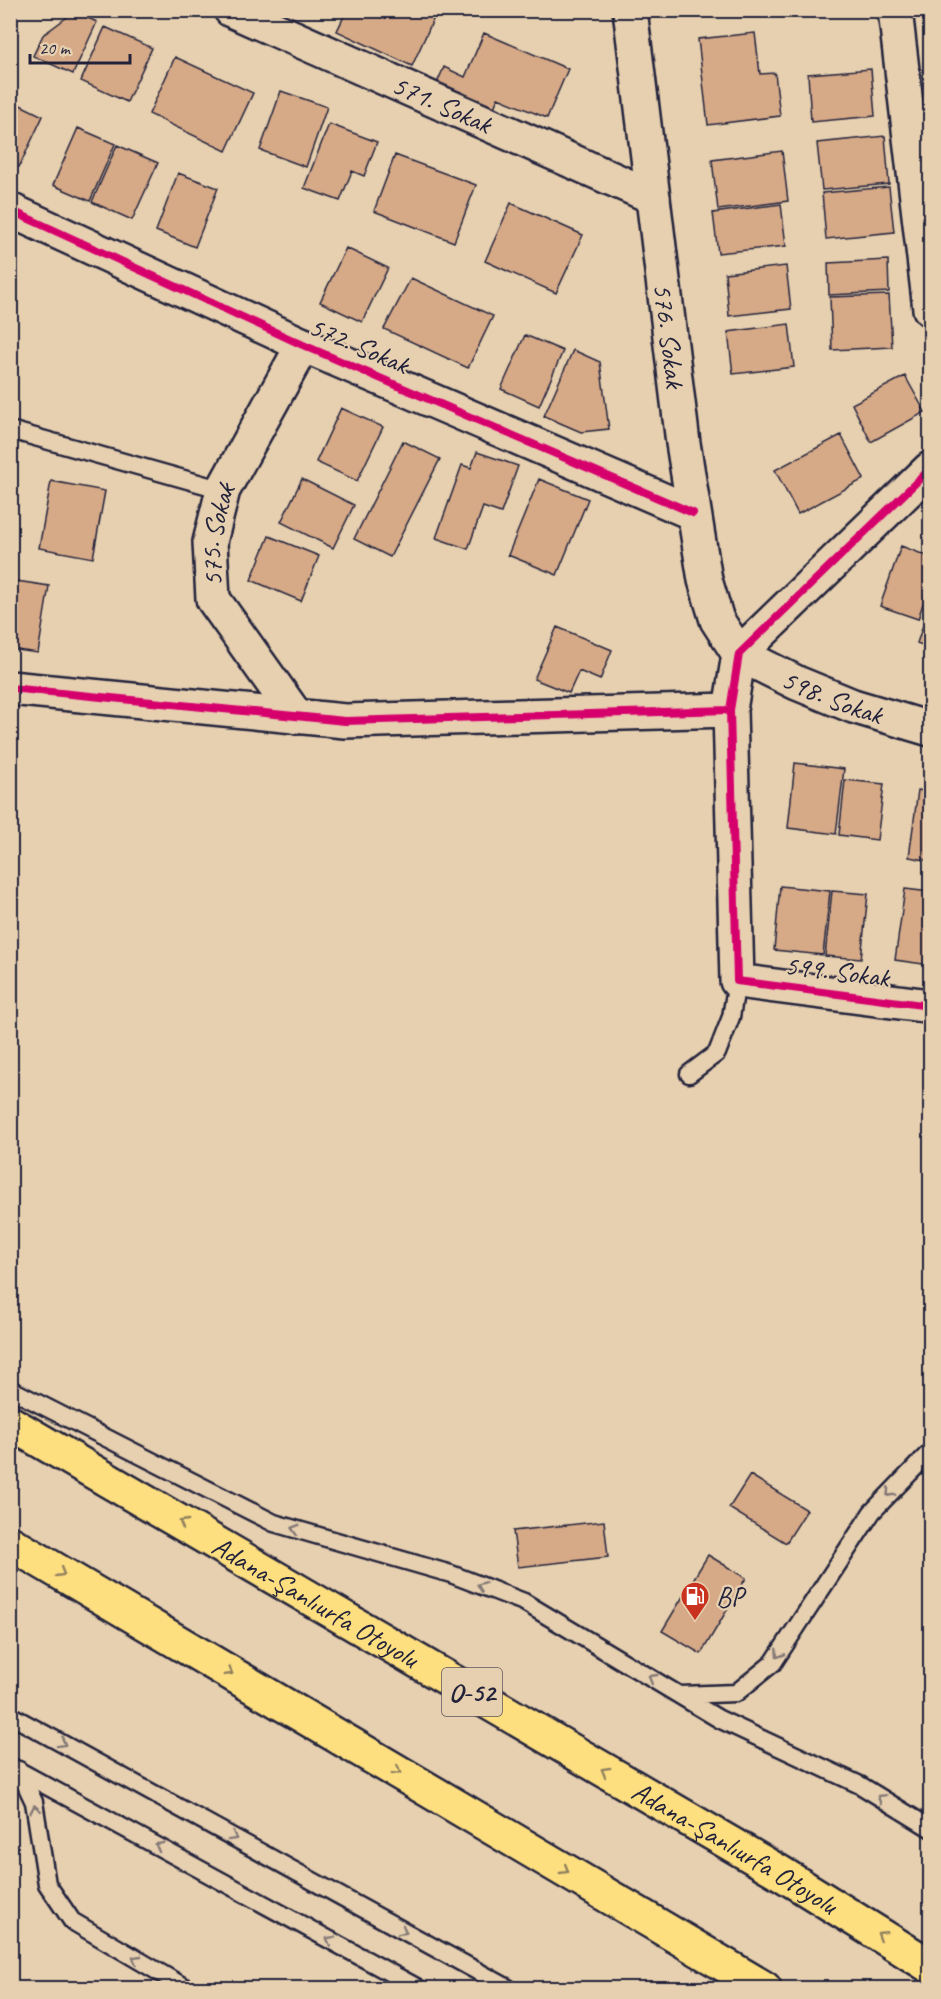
<svg xmlns="http://www.w3.org/2000/svg" width="941" height="1999" viewBox="0 0 941 1999" font-family="Caveat,sans-serif">
  <style>
    .building { fill: #d6a987; stroke: #22223b; stroke-width: 1.5 }
    .lines { fill: none; stroke-linecap: round; stroke-linejoin: round }
    .service-casing { stroke: #22223b; stroke-width: 21 }
    .minor-casing { stroke: #22223b; stroke-width: 38 }
    .tertiary-casing { stroke: #22223b; stroke-width: 38 }
    .motorway-casing { stroke: #22223b; stroke-width: 38 }
    .service { stroke: #e7d0b0; stroke-width: 16 }
    .minor { stroke: #e7d0b0; stroke-width: 33 }
    .tertiary { stroke: #e7d0b0; stroke-width: 33 }
    .motorway { stroke: #fedf80; stroke-width: 33 }
    .cycleway-casing { stroke: #e7d0b0; stroke-width: 11 }
    .cycleway { stroke: #d6006c; stroke-width: 8 }
    .oneway { stroke: #847976 }
    .oneway2 { stroke: #90805e }
    .labels { text-anchor: middle; dominant-baseline: central; stroke-width: 4.5; stroke-linejoin: round; paint-order: stroke }
    .shield { fill: #e7d0b0; stroke: #5d565e; stroke-width: 1.5 }
    .shield-label { font-size: 27px; font-weight: bold; fill: #22223b }
    .street-label { font-size: 28px; fill: #22223b; stroke: #e7d0b0 }
    .poi-label { font-size: 28px; fill: #22223b; stroke: #e7d0b0; text-anchor: start }
  </style>
  <rect width="100%" height="100%" fill="#e7d0b0"/>
  <filter id="ink" filterUnits="userSpaceOnUse"><feTurbulence type="fractalNoise" baseFrequency=".0167" numOctaves="2"/><feDisplacementMap in="SourceGraphic" scale="12" xChannelSelector="R" yChannelSelector="G"/><feConvolveMatrix kernelMatrix="1 2 1 2 8 2 1 2 1" color-interpolation-filters="sRGB"/></filter>
  <g filter="url(#ink)">
    <!-- building -->
    <path class="building" d="M 347,10 L 435,10 L 437,11 L 412,66 L 337,31 Z
      M 74,12 L 97,22 L 73,74 L 33,56 L 43,35 Z
      M 105,27 L 152,48 L 127,102 L 81,81 Z
      M 484,33 L 568,69 L 547,118 L 498,98 L 488,122 L 431,97 L 444,67 L 465,77 Z
      M 755,33 L 760,74 L 775,73 L 780,116 L 708,125 L 698,39 Z
      M 175,57 L 253,93 L 226,151 L 149,114 Z
      M 871,69 L 875,116 L 811,122 L 808,74 Z
      M 281,91 L 327,107 L 306,167 L 260,150 Z
      M 10,100 L 43,116 L 19,167 L 10,163 Z
      M 329,124 L 377,142 L 364,176 L 352,171 L 340,201 L 304,188 Z
      M 78,128 L 115,144 L 90,201 L 53,185 Z
      M 885,136 L 889,184 L 822,190 L 817,143 Z
      M 117,145 L 158,163 L 132,220 L 92,202 Z
      M 782,151 L 788,201 L 718,210 L 712,160 Z
      M 395,155 L 476,185 L 454,242 L 374,211 Z
      M 178,173 L 218,188 L 195,247 L 156,231 Z
      M 889,187 L 894,232 L 826,239 L 822,193 Z
      M 511,203 L 583,235 L 556,293 L 485,261 Z
      M 781,204 L 786,246 L 718,253 L 713,213 Z
      M 346,248 L 388,268 L 362,322 L 320,302 Z
      M 888,260 L 889,292 L 829,295 L 828,263 Z
      M 786,266 L 791,309 L 729,316 L 725,273 Z
      M 411,278 L 493,316 L 468,368 L 384,329 Z
      M 889,295 L 892,347 L 832,350 L 830,297 Z
      M 789,324 L 794,367 L 733,374 L 728,332 Z
      M 525,335 L 563,351 L 539,406 L 501,389 Z
      M 573,350 L 600,362 L 609,429 L 581,432 L 544,416 Z
      M 905,376 L 925,412 L 871,442 L 852,404 Z
      M 341,408 L 383,427 L 357,481 L 316,462 Z
      M 841,435 L 864,479 L 798,514 L 775,470 Z
      M 403,441 L 440,459 L 390,557 L 354,539 Z
      M 477,452 L 518,466 L 501,513 L 483,507 L 468,549 L 436,538 L 462,465 L 471,468 Z
      M 302,479 L 354,505 L 333,548 L 281,522 Z
      M 539,479 L 588,499 L 557,575 L 508,555 Z
      M 51,481 L 105,491 L 93,558 L 39,548 Z
      M 269,536 L 319,556 L 301,601 L 251,580 Z
      M 901,546 L 930,557 L 930,582 L 918,619 L 880,606 Z
      M 10,580 L 49,586 L 38,653 L 10,649 Z
      M 930,605 L 930,648 L 917,643 Z
      M 557,627 L 612,650 L 600,680 L 579,671 L 569,693 L 534,679 Z
      M 795,763 L 844,769 L 836,834 L 788,828 Z
      M 845,780 L 884,784 L 877,840 L 839,835 Z
      M 918,790 L 930,792 L 930,861 L 909,857 Z
      M 780,886 L 830,891 L 823,955 L 774,950 Z
      M 905,889 L 930,892 L 930,965 L 895,960 Z
      M 832,891 L 868,894 L 861,959 L 825,956 Z
      M 750,1475 L 807,1510 L 786,1543 L 729,1508 Z
      M 604,1521 L 608,1557 L 518,1567 L 513,1531 Z
      M 708,1555 L 746,1578 L 701,1654 L 662,1631 Z"/>
    <g class="lines">
      <!-- service casing -->
      <g class="service-casing">
        <path id="service" d="M 10,430 L 223,490
          M 689,1074 L 717,1053 L 731,1017 L 737,981
          M 10,1389 L 274,1523 L 451,1574 L 524,1602 L 719,1719 L 860,1785 L 930,1828
          M 680,1695 L 736,1693 L 773,1663 L 872,1512 L 930,1452
          M 10,1715 L 508,1988
          M 10,1766 L 418,1988
          M 19,1770 L 34,1802 L 47,1884 L 72,1921 L 186,1988"/>
      </g>
      <!-- minor casing -->
      <g class="minor-casing">
        <g id="minor">
          <path id="s1" d="M 231,10 L 653,197"/>
          <path d="M 895,10 L 930,309"/>
          <path d="M 10,210 L 303,345 L 693,513"/>
          <path d="M 930,469 L 739,654 L 730,710 L 737,981 L 930,1006"/>
          <path d="M 10,688 L 345,721 L 730,710"/>
          <path id="s2" d="M 297,717 L 213,599 L 210,542 L 223,490 L 303,345"/>
        </g>
      </g>
      <!-- tertiary casing -->
      <g class="tertiary-casing">
        <g id="tertiary">
          <path id="s3" d="M 630,10 L 683,443 L 705,580 L 717,620 L 739,654 L 797,683 L 853,706 L 930,729"/>
        </g>
      </g>
      <!-- motorway casing -->
      <g class="motorway-casing">
        <g id="motorway">
          <path id="s4" d="M 10,1423 L 779,1872 L 930,1966"/>
          <path d="M 10,1543 L 764,1988"/>
        </g>
      </g>
      <!-- service -->
      <use href="#service" class="service"/>
      <!-- minor -->
      <use href="#minor" class="minor"/>
      <!-- tertiary -->
      <use href="#tertiary" class="tertiary"/>
      <!-- motorway -->
      <use href="#motorway" class="motorway"/>
      <!-- cycleway casing -->
      <g class="cycleway-casing">
        <path id="cycleway" d="M 10,210 L 303,345 L 693,513
          M 930,469 L 739,654 L 730,710 L 737,981 L 930,1006
          M 10,688 L 345,721 L 730,710"/>
      </g>
      <!-- cycleway -->
      <use href="#cycleway" class="cycleway"/>
    </g>
    <!-- one-way arrows -->
    <defs><path id="oneway-chevron" d="M-2-3.5L2.5 0L-2 3.5" fill="none" stroke-width="1.6" stroke-linecap="round" stroke-linejoin="round" transform="scale(1.5)"/></defs>
    <g class="oneway">
      <use href="#oneway-chevron" transform="translate(890 1493) rotate(134)"/>
      <use href="#oneway-chevron" transform="translate(295 1529) rotate(-164)"/>
      <use href="#oneway-chevron" transform="translate(481 1586) rotate(-159)"/>
      <use href="#oneway-chevron" transform="translate(779 1654) rotate(123)"/>
      <use href="#oneway-chevron" transform="translate(652 1678) rotate(-149)"/>
      <use href="#oneway-chevron" transform="translate(62 1743) rotate(29)"/>
      <use href="#oneway-chevron" transform="translate(881 1798) rotate(-148)"/>
      <use href="#oneway-chevron" transform="translate(35 1809) rotate(-101)"/>
      <use href="#oneway-chevron" transform="translate(233 1837) rotate(29)"/>
      <use href="#oneway-chevron" transform="translate(159 1846) rotate(-151)"/>
      <use href="#oneway-chevron" transform="translate(403 1931) rotate(29)"/>
      <use href="#oneway-chevron" transform="translate(330 1940) rotate(-151)"/>
      <use href="#oneway-chevron" transform="translate(136 1959) rotate(-149)"/>
    </g>
    <g class="oneway2">
      <use href="#oneway-chevron" transform="translate(183 1523) rotate(-150)"/>
      <use href="#oneway-chevron" transform="translate(61 1573) rotate(31)"/>
      <use href="#oneway-chevron" transform="translate(229 1672) rotate(31)"/>
      <use href="#oneway-chevron" transform="translate(397 1771) rotate(31)"/>
      <use href="#oneway-chevron" transform="translate(605 1771) rotate(-150)"/>
      <use href="#oneway-chevron" transform="translate(565 1870) rotate(31)"/>
      <use href="#oneway-chevron" transform="translate(881 1935) rotate(-148)"/>
    </g>
  </g>
  <!-- icons -->
  <defs>
    <g id="fuel-pin" transform="scale(1.5)"><path d="M0 17L-7.5 6A9.5 9.5 0 1 1 7.5 6Z" fill="#c8321e" stroke="#e7d0b0"/><path d="M-5.5-6h7V0h2V4h1.3V-2.5L3-4.5l.8-.8L6-3V5H2.5V1h-1V6h-7ZM-4.2-4.7v3.2H.2V-4.7Z" fill="#fff"/></g>
  </defs>
  <g fill-rule="evenodd">
    <use href="#fuel-pin" x="695" y="1596"/>
  </g>
  <g class="labels">
    <!-- shield labels -->
    <rect class="shield" x="442" y="1668" width="60" height="48" rx="4.5"/>
    <g class="shield-label">
      <text x="472" y="1692">O-52</text>
    </g>
    <!-- street labels -->
    <g class="street-label">
      <text stroke="none"><textPath href="#s1" startOffset="231">571. Sokak</textPath></text>
      <text stroke="none"><textPath href="#s3" startOffset="328">576. Sokak</textPath></text>
      <text transform="translate(359 345) rotate(23)">572. Sokak</text>
      <text stroke="none"><textPath href="#s2" startOffset="210">575. Sokak</textPath></text>
      <text stroke="none"><textPath href="#s3" startOffset="760">598. Sokak</textPath></text>
      <text transform="translate(837 971) rotate(7)">599. Sokak</text>
      <text stroke="none"><textPath href="#s4" startOffset="354">Adana-Şanlıurfa Otoyolu</textPath></text>
      <text stroke="none"><textPath href="#s4" startOffset="840">Adana-Şanlıurfa Otoyolu</textPath></text>
    </g>
    <!-- poi labels -->
    <g class="poi-label">
      <text x="716" y="1596">BP</text>
    </g>
  </g>
  <!-- margin -->
  <rect width="941" height="1999" fill="none" stroke="#e7d0b0" stroke-width="36"/>
  <rect x="18" y="18" width="905" height="1963" fill="none" stroke="#22223b" stroke-width="2" filter="url(#ink)"/>
  <!-- scale -->
  <path d="M30 54v9h100v-9" fill="none" stroke="#22223b" stroke-width="3"/>
  <text x="39" y="54" font-size="18" fill="#22223b" stroke="#e7d0b0" stroke-width="4.5" paint-order="stroke">20 m</text>
</svg>
